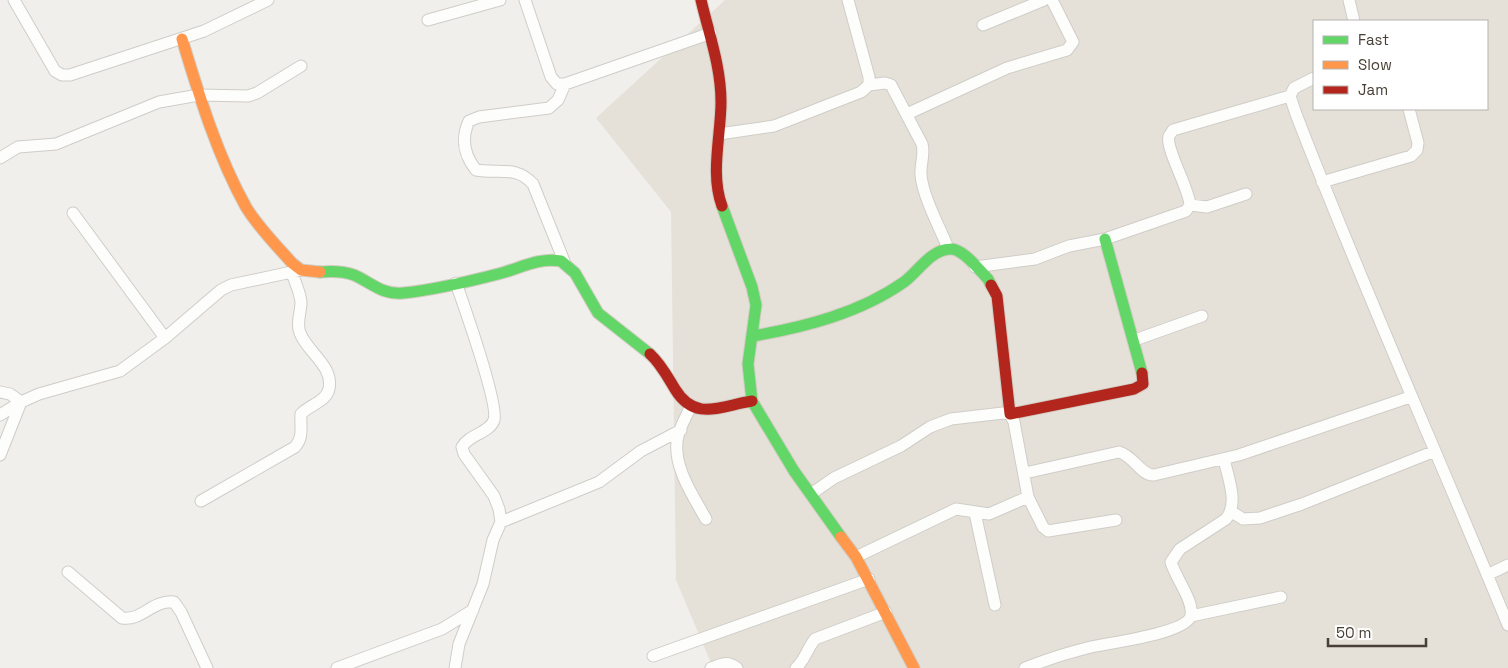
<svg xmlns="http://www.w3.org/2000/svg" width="1508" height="668" viewBox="0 0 1508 668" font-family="'Space Grotesk',sans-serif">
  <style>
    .residential { fill: #e5e1d8; fill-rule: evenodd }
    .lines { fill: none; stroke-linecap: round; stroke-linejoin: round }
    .street-casing { stroke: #cfcdc8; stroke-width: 13 }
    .fast-casing { stroke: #d1ccc2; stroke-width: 13 }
    .slow-casing { stroke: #d1ccc2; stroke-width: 13 }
    .jam-casing { stroke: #d1ccc2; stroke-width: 13 }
    .street { stroke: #fdfdfc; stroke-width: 11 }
    .fast { stroke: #63d668; stroke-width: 11 }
    .slow { stroke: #ff974d; stroke-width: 11 }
    .jam { stroke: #b3261e; stroke-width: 11 }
  </style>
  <rect width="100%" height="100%" fill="#f1efeb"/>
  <!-- residential -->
  <path class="residential" d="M 725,0 L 1508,0 L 1508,668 L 713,668 L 676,580 L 671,212 L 596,118 ZM 1314,21 L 1487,21 L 1487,109 L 1314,109 Z"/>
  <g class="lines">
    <!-- street casing -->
    <g class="street-casing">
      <path id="street" d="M 14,0 L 55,71 L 62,75 L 70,75 L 204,31 L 268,0
        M 525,0 L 551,77 L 557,84 L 565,84 L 711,33
        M 1349,0 L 1354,21
        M 428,20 L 500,0
        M 983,25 L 1044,0
        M 1314,78 L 1294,88 L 1290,96 L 1296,114 C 1362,286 1438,454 1508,625
        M 869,85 L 885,83 L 891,85 L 922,144 C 925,155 920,164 921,175 C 923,197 940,228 948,248
        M 907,114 L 1007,68 L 1067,50 L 1073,42 L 1052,0
        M 719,134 L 774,126 L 861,92 L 869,85 L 869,77 L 848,0
        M 0,158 L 18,147 L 56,144 L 159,102 L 199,95 L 248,96 L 257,93 L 301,66
        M 1322,182 L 1411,156 L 1417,150 L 1418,143 L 1409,109
        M 1190,205 L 1207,207 L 1246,194
        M 73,213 L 165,338
        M 564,261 L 533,184 C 516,165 499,174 476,170 C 464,155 461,138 469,121 L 479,117 L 549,108 L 558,100 L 565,84
        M 975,267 L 1035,259 L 1069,246 L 1105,239 L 1186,211 L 1190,205 C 1189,188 1165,148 1169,136 C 1169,136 1173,130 1173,130 L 1290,96
        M 1135,340 L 1202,316
        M 0,392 L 10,394 L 21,402 L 0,455
        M 690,408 C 686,417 680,427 678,436 C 671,464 693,496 706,519
        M 0,415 L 21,402 L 39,394 L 120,371 L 165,338 L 221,290 L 231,285 L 301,270
        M 1025,473 L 1119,452 C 1134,456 1141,476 1154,475 L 1239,455 L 1410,397
        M 811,494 L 834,478 L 901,446 L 930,427 L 951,419 L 1003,413 L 1010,414 L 1014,422 L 1028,497 L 989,514 L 956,509 L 856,557
        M 1028,497 L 1043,527 L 1048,531 L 1116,520
        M 201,501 L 295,447 C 304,437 300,427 301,414 C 309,405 326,402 329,389 C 334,366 307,352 300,333 C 296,323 301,313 301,302 C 300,292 295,282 292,273
        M 1232,512 L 1243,519 L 1260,518 L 1302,504 L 1435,451
        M 975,513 L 995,605
        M 501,522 L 599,482 L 641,451 L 681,430
        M 68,572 L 122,618 C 143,621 151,600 174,602 L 181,612 L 207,668
        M 1487,575 L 1508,565
        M 1191,616 L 1281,597
        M 653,656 L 869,579
        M 337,668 L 442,629 L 473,610
        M 455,668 L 459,644 L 483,584 L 493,540 L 501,522 L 499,509 L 494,496 L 464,454 L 462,447 C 469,434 490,433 494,420 C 499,405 463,303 456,283
        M 711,668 C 722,664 727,660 737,668
        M 796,668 C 805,660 807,649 815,639 L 886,612
        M 1025,668 C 1045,660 1067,653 1087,648 C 1105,643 1188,634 1191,615 C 1194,601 1175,577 1171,562 L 1180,549 L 1226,519 C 1239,503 1228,478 1224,459"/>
    </g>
    <!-- fast casing -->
    <g class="fast-casing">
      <path id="fast" d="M 722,206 L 752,287 L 756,305 L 748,364 L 752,401 L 794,471 L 841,537
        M 1105,239 L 1142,373
        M 320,272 C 331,271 343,271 354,275 C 372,283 382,295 403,293 C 435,290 467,282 498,274 C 519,269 538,257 561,261 L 575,273 L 598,313 L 650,354
        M 753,336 C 805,327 860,313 904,282 C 918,272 930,250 950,249 C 963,248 979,270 988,279 L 991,285"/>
    </g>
    <!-- slow casing -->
    <g class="slow-casing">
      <path id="slow" d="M 182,39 C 199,95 217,155 246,207 C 258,227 276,245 292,263 L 301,270 L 320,272
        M 841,537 L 856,557 L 914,668"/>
    </g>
    <!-- jam casing -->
    <g class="jam-casing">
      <path id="jam" d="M 701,0 C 709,34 721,67 721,102 C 721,135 710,174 722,206
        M 991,285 L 997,296 L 1010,414 L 1134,389 L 1143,384 L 1142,373
        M 650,354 C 661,364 667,376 675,389 C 695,422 720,406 752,401"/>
    </g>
    <!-- street -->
    <use href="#street" class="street"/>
    <!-- fast -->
    <use href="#fast" class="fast"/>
    <!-- slow -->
    <use href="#slow" class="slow"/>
    <!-- jam -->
    <use href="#jam" class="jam"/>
  </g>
  <!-- legend -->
  <rect x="1313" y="20" width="175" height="90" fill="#ffffff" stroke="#b6b3af"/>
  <rect x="1323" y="36" width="25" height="8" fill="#63d668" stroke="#b6b3af"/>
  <text x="1358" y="45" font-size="15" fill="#484036">Fast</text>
  <rect x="1323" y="61" width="25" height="8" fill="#ff974d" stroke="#b6b3af"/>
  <text x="1358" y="70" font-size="15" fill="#484036">Slow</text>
  <rect x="1323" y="86" width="25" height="8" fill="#b3261e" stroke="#b6b3af"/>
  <text x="1358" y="95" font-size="15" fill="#484036">Jam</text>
  <!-- scale -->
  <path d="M1328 638v8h98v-8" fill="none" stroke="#484036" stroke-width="2.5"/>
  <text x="1336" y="638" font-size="15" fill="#484036" stroke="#ffffff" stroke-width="4" paint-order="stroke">50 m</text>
</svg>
